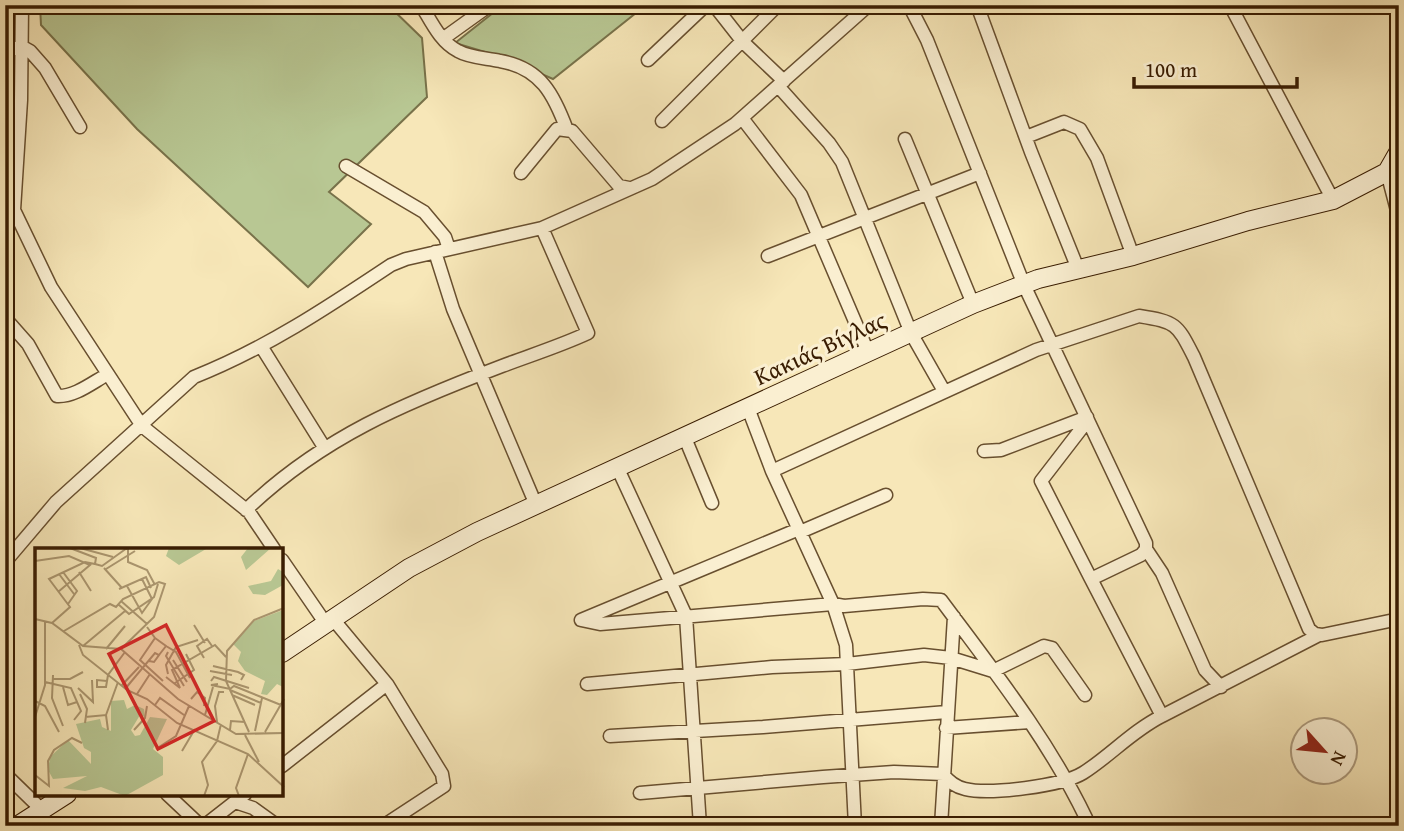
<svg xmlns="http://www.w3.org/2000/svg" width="1404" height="831" viewBox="0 0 1404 831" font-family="'Gentium Book Plus',serif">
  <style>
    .green { fill: #b8c793; stroke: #78724a; stroke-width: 2 }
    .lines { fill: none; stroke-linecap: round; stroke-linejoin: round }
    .street-casing { stroke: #684f2f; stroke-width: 15 }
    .secondary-casing { stroke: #391c01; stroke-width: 20 }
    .street { stroke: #faefd1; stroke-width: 12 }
    .secondary { stroke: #faefd1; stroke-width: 18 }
    .labels { text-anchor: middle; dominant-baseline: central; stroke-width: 6; stroke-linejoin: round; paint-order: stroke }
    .street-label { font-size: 24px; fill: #391c01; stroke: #faefd1 }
    .inset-road { fill: none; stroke: #ab966f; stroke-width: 2 }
    .view { fill: #d62828; fill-opacity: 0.15; stroke: #d62828; stroke-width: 3.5 }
    .inset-edge { fill: none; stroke: #391c01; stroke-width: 3.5 }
  </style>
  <rect width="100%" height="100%" fill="#f7e7b8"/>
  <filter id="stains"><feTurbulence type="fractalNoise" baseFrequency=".00286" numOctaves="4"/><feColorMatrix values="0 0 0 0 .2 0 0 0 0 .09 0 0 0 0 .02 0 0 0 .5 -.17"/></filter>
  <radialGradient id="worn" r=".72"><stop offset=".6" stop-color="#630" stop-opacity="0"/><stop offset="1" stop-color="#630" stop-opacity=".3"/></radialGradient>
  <!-- green -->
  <path class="green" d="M 40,5 L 388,5 L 422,38 L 427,97 L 329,192 L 371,224 L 308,287 L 137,129 L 41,25 Z
    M 503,5 L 646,5 L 553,79 L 505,58 L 455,43 Z"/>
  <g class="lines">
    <!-- street casing -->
    <g class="street-casing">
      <path id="street" d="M 22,5 L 21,100 L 14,210 L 51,287 L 142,426 L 249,512 L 274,549
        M 421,5 C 431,21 440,42 458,51 C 470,58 487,58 500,61 C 541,68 554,95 567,130
        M 714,5 L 743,42 L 784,81
        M 909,5 L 927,40 L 1024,285 L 1146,543 L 1146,549 L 1141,555 L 1091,579 L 1041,481 L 1088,420
        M 977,5 L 1031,152 L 1078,269
        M 1230,5 L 1333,200
        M 444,38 L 490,5
        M 5,52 L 21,46 L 30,51 L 45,68 L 80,127
        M 648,60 L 706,5
        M 778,86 L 829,143 L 842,162 L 911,333 L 944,391
        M 5,118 L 20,112
        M 742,118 L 801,195 L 868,352
        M 662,121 L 778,5
        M 1026,137 L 1064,122 L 1080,129 L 1097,158 L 1133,256
        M 905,139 L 973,304
        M 346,166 L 424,212 L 445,237 L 449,249
        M 1387,172 L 1399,218
        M 521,173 L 557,129 L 572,131 L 619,186 L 629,188
        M 435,252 L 453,309 L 536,505
        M 768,256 L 980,173
        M 5,318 L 28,344 L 57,396 C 75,397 93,382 108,374
        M 261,346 L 324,447
        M 748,408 L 772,471 L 833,604 L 844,606 L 923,599 L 941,600 C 993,670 1048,739 1086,818 L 1084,826
        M 685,438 L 712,503
        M 984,451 L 1001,450 L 1087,417
        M 618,469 L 686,616 L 700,826
        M 772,471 L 1036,350 L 1139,316 C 1177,322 1177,324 1194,357 L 1309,629 L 1315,634 L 1322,635 L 1399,619
        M 246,510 C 322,437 405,403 502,366 C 531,355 560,346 588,333 L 542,228
        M 799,529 L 581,620 L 600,624 L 833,604 L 846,645 L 855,826
        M 800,532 L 886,495
        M 1146,549 L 1162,573 L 1205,670 L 1221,687
        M 282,560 L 326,624
        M 5,562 L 56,502 L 194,377 C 265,349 328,307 391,265 L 406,259 L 542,228 L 652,179 L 735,124 L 869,5
        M 1091,579 L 1162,716 L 1319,635
        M 587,684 L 772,667 L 847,664 L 924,655 L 951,658 L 993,671 L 1044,646 L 1052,648 L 1085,695
        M 946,728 L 1030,722
        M 610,736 L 763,727 L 947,712
        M 282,766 L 387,684 L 333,619
        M 5,774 L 42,810
        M 640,793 L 823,777 L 894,772 L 943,774 C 949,782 956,787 965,789 C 989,795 1062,786 1083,773 C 1110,756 1132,731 1162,716
        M 167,794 L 201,826
        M 235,802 L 253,808 L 278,826
        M 204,826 L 245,794
        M 383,826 L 444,786 L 442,774 L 387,684
        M 941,826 L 954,617"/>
    </g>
    <!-- secondary casing -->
    <g class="secondary-casing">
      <path id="secondary" d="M 282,653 L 409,568 L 477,532 L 973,304 L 1038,279 L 1133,256 L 1248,221 L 1333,200 L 1387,172 L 1399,151
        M 17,826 L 67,794"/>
    </g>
    <!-- street -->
    <use href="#street" class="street"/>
    <!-- secondary -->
    <use href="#secondary" class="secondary"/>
  </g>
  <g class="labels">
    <!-- street labels -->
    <g class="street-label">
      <text transform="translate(820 348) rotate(-25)">Κακιάς Βίγλας</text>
    </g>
  </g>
  <!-- overview -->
  <g transform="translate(35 548)">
    <rect width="248" height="248" fill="#f7e7b8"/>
    <path d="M 134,0 L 170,0 L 171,1 L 144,17 L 131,8 ZM 213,0 L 236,0 L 211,22 L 206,9 ZM 243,21 L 248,24 L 248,37 L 230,47 L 218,46 L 213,38 L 236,33 ZM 248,62 L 248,139 L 242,136 L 232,147 L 226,146 L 230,133 L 210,123 L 203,113 L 206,104 L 198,96 L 219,73 ZM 89,152 L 92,161 L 100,157 L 109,161 L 110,169 L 105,167 L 96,182 L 100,188 L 105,187 L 115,169 L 132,171 L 118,201 L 128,209 L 128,227 L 90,248 L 66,239 L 50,243 L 28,240 L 52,228 L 18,231 L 13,222 L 15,209 L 33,192 L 56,216 L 56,204 L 49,200 L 41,176 L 65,171 L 67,179 L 76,183 L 76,153 Z" fill="#b8c793"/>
    <path class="inset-road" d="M 45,0 L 78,9M 93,0 L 93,14 L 112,22 L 120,37M 0,13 L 34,8 L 55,17 L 23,44M 60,16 L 67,18 L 92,0M 69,20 L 87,40M 71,21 L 100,3M 28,24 L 42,43 L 33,56M 44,24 L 56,43M 24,26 L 39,46M 92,38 L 107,65 L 117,51 L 107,31M 84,41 L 111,29 L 116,40M 86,53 L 112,76M 83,56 L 94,66 L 119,49 L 123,36M 0,71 L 17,75 L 48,98 L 86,101 L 143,151 L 201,186 L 249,185M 17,75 L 35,59 L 14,31 L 50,14 L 60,16 L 61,10 L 35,0M 159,77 L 170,95M 112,79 L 120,90 L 105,112 L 128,133M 29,83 L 75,56 L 81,59 L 88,51 L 124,34 L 130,36 L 119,69 L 86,101M 120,90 L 131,98 L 124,107M 44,97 L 48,107 L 92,142 L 112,151 L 142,175 L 213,206 L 249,239M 48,98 L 90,63M 131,98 L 141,104 L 155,130M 71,101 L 90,78M 133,104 L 131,108 L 149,138M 169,110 L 162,98 L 172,91 L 177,98M 138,112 L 152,134M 178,118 L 203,124 L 209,127 L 206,132M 175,123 L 197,127M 133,126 L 131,117 L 141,99 L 163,92M 18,127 L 17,150 L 28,178M 131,129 L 145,140 L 137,122 L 180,97 L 191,109M 18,131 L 35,131 L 48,124M 72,133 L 62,132 L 62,139 L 71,139 L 73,127 L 90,104M 176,133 L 179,129 L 214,140M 10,134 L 36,140 L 46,163 L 39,172M 140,135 L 159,122 L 151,106M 183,136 L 176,137 L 195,141 L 199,138 L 246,157M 87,137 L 104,119M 28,139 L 33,157 L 42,154M 43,140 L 58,154 L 57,132M 90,141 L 120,105 L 124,107 L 119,114 L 114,113M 195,142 L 226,155M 45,146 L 52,161 L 50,175M 102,146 L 115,126M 197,147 L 220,157M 156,151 L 162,144 L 170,150 L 169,158M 0,153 L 10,158 L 24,184M 120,157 L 125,150 L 149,167M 71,167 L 83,134M 170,167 L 178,139M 0,169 L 10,137 L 10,73M 50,169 L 71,167 L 73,182M 182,174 L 180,158 L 184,144 L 189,144M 99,182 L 110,170 L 112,158M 195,182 L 196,173 L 210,174M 220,183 L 227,150M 214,184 L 191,133 L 192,103 L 219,72 L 249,60M 230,184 L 249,151M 210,187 L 224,214M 121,201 L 141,188 L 154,158M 147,203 L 160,181M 0,227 L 14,238 L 13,213 L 19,202 L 37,190 L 47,195M 169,248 L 173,237 L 167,214 L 182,193 L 186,176M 204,248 L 201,240 L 213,206"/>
    <path class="view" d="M 131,77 L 179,173 L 123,201 L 74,106 Z"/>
    <rect width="248" height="248" class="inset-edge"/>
  </g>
  <!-- margin -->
  <rect width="1404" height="831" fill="none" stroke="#f7e7b8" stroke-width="28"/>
  <rect x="7" y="7" width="1390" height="817" fill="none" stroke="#391c01" stroke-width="3.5"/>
  <rect x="14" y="14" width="1376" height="803" fill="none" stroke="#391c01" stroke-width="2"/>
  <!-- north arrow -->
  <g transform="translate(1324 751) rotate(117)"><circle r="33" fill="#faefd1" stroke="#ad9b7e" stroke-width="2"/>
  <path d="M0-5L12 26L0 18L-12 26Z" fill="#8f2418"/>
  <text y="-10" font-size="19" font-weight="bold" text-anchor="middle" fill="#391c01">N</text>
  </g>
  <!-- scale -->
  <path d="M1134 77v10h163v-10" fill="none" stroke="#391c01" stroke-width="3.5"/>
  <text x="1145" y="77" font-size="21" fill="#391c01" stroke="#faefd1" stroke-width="5" paint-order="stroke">100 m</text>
  <rect width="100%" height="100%" filter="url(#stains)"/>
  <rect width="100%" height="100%" fill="url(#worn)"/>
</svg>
